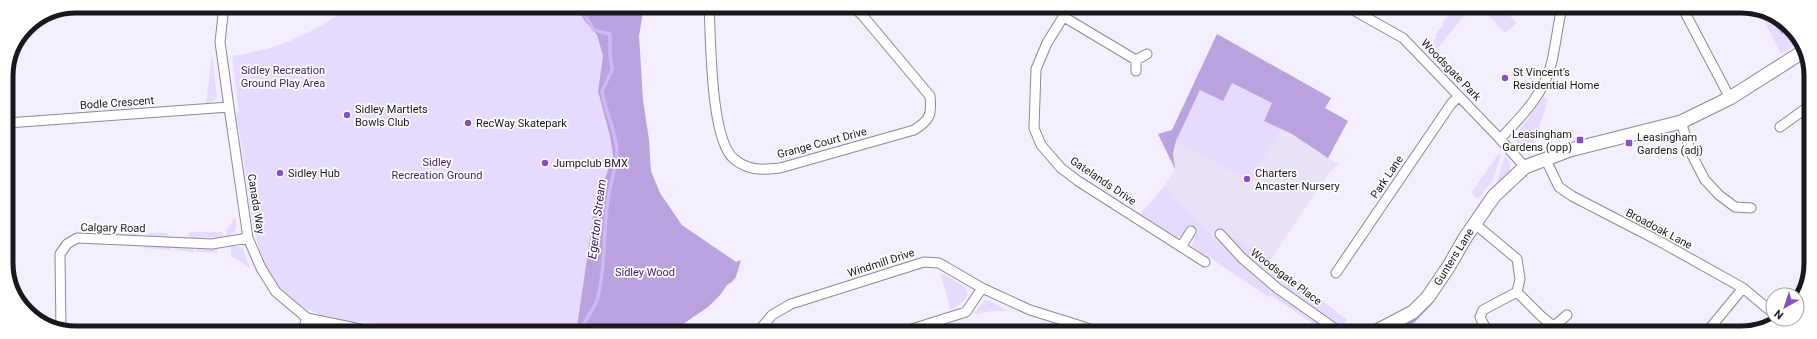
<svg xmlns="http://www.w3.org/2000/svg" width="1817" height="339" viewBox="0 0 1817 339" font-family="Roboto,sans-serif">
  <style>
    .built { fill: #e9e2f7 }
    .green { fill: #e7daff }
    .forest { fill: #b9a2de }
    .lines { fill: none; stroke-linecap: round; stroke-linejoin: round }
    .stream { stroke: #cfb8f6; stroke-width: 3.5 }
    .street-casing { stroke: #8d8799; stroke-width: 11 }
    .secondary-casing { stroke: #8d8799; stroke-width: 15 }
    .street { stroke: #fff; stroke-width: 9 }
    .secondary { stroke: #fff; stroke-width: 13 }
    .poi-dot { fill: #8650c7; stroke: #fff; stroke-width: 1.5 }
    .labels { text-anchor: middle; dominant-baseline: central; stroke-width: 3.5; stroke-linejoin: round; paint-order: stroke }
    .park-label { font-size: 11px; fill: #45246b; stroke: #fff }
    .street-label { font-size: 11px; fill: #1a181f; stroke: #fff }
    .poi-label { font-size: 11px; fill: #1a181f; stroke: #fff; text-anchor: start }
    .water-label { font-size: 12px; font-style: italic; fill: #3a185f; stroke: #fff }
    .rim { fill: none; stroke: #1a181f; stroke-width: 5 }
  </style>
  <rect width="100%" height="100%" fill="#f4effe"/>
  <!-- built -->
  <path class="built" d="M 1217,34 L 1331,98 L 1325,108 L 1348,121 L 1328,158 L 1339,164 L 1329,173 L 1270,260 L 1347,320 L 1338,333 L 1332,333 L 1322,326 L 1320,328 L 1271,295 L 1269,297 L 1192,246 L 1197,232 L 1190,227 L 1181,236 L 1177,237 L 1141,214 L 1165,185 L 1175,169 L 1158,134 L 1172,130 Z"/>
  <!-- green -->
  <path class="green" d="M 349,6 L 577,6 L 584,20 L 597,35 L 603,56 L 598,91 L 610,136 L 613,155 L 594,211 L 576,333 L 434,332 L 355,321 L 355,323 C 333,318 308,314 290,298 C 255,268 252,218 246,175 C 243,154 239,133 236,112 L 239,113 L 232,56 C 276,50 314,34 349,6 Z
    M 1465,7 L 1471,7 L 1433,54 L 1428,49 L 1437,36 L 1435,35 L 1444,24 L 1442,23 L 1453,10 L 1460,15 L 1466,8 Z
    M 1481,7 L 1502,7 L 1502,9 L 1504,9 L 1509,14 L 1509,16 L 1510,16 L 1516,22 L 1516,24 L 1505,33 Z
    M 1759,11 L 1790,26 L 1799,42 L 1781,54 Z
    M 212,54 L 217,98 L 212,102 L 206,104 Z
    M 1231,83 L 1272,103 L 1264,121 L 1281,129 L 1250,182 L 1176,141 L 1200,90 Z
    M 1543,97 L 1548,100 L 1531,152 C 1521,150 1517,145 1515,136 Z
    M 1499,153 L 1501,155 L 1493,180 L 1478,199 L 1471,193 Z
    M 1505,156 L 1511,164 L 1510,171 L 1483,204 L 1463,232 L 1461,232 L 1480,202 L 1497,182 Z
    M 1165,185 L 1200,224 L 1257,279 L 1334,333 L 1322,326 L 1320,328 L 1271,295 L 1269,297 L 1192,246 L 1197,232 L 1190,227 L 1181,236 L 1177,237 L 1141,214 Z
    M 235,217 C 237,228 237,231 227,237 L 226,232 Z
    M 189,232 L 222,232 L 223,237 L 189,238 Z
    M 108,233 L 140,233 L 140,236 L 108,235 Z
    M 148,233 L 168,233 L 168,237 L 149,236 Z
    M 1237,237 L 1259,257 L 1259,267 L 1244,256 L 1229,238 Z
    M 1460,239 L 1425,294 L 1404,311 L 1389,319 L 1359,329 C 1381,321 1407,310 1423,293 C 1436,279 1449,255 1460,239 Z
    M 144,245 L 171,246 L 171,250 L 144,248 Z
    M 175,246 L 194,247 L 194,252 L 175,250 Z
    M 231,246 L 242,247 L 250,268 L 231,256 Z
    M 197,247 L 218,247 L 217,253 L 196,252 Z
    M 1270,260 L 1347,320 L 1342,327 L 1305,303 L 1269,275 Z
    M 940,273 C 962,284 983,292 951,310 Z
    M 985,300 L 990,301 L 1008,311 L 992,311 L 976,314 L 974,313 Z"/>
  <!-- forest -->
  <path class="forest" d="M 577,6 L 644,6 L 639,36 L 640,51 L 643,100 L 649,140 L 651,171 L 660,193 L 682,225 L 736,262 L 741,260 L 736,277 L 732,282 L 727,285 L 721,294 L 708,307 L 670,333 L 576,333 L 594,211 L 613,155 L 610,136 L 598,91 L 603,56 L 597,35 L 584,20 Z
    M 1768,15 L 1790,26 L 1792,29 L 1782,34 L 1773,24 Z
    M 1217,34 L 1331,98 L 1325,108 L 1348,121 L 1328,158 L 1292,134 L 1264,121 L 1272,103 L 1232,83 L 1223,101 L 1200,90 L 1176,141 L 1173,153 L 1175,169 L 1158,134 L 1172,130 Z
    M 1434,302 L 1410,327 L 1401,333 L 1386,333 Z"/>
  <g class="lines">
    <!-- stream -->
    <path class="stream" d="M 579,6 L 594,30 L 610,34 L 610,54 L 612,70 L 602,91 C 605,112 617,132 617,154 C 616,169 610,184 608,199 C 603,231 606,265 598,297 C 595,310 583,320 581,333"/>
    <!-- street casing -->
    <g class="street-casing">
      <path id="street" d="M 224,6 L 220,42 L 229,107 L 248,238 L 261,268 L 276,292 L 307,318 L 375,332
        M 709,6 C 711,39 710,139 734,159 C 749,171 762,170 780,168 L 914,130 C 930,120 932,115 930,96 L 863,16 L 852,6
        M 1070,6 L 1047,43 L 1036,69 L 1034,128 L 1041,145 L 1061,168 L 1078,181 L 1205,262
        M 1346,6 L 1403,38 L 1500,139 L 1525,167
        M 1682,7 L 1730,98
        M 1064,17 L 1136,60 L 1136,71
        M 1136,60 L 1147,54
        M 1681,122 L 1692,155 L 1705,180 L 1719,195 L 1735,207 L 1751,208
        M 7,123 L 229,107
        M 1780,127 L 1805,109 L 1810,107
        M 1500,139 C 1522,116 1545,93 1552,61 C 1556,43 1558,24 1562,7
        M 1545,158 L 1559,187 L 1572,196 L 1659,241 L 1743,288 L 1773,313
        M 1475,224 L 1517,259 L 1520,279 L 1517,292 L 1541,316 L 1553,326
        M 1220,234 L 1242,258 L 1277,288 L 1341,333
        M 1181,247 L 1191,231
        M 1336,273 L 1451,104 L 1459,96
        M 1075,324 L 1101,333
        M 61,330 L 60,254 L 67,244 L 77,238 L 212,244 L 248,238
        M 302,332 L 307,318
        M 757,333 L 772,315 L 791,304 L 924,262 L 939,263 L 982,288 L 1030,310 L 1075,324 L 1081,333
        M 899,333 L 966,312 L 982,288
        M 1488,333 L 1480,317 L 1483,310 L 1517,292
        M 1546,333 L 1567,315
        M 1706,333 L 1743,288"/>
    </g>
    <!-- secondary casing -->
    <g class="secondary-casing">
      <path id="secondary" d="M 1373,333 L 1413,312 L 1428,297 L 1449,266 L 1465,238 L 1494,196 L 1525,167 L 1570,150 L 1681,122 L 1730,98 L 1804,51"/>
    </g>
    <!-- street -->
    <use href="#street" class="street"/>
    <!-- secondary -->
    <use href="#secondary" class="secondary"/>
  </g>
  <!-- markers -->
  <g class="poi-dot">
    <circle cx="1505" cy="78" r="4"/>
    <circle cx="347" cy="115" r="4"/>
    <circle cx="468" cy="123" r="4"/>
    <rect x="1576" y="136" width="8" height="8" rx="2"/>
    <rect x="1625" y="139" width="8" height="8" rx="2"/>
    <circle cx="545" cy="163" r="4"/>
    <circle cx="280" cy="173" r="4"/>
    <circle cx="1247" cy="179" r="4"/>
  </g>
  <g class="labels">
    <!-- park labels -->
    <g class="park-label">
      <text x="283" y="70">Sidley Recreation<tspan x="283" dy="13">Ground Play Area</tspan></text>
      <text x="437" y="162">Sidley<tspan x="437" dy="13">Recreation Ground</tspan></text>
      <text x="645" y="272">Sidley Wood</text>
    </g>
    <!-- street labels -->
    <g class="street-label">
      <text transform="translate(1451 70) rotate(46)">Woodsgate Park</text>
      <text transform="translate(117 103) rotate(-4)">Bodle Crescent</text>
      <text transform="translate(822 143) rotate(-15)">Grange Court Drive</text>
      <text transform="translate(1387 177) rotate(-56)">Park Lane</text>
      <text transform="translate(1103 181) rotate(34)">Gatelands Drive</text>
      <text transform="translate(256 204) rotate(81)">Canada Way</text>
      <text transform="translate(113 228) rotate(1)">Calgary Road</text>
      <text transform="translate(1659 229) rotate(28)">Broadoak Lane</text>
      <text transform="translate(1454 257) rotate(-58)">Gunters Lane</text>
      <text transform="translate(881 263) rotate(-18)">Windmill Drive</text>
      <text transform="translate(1286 277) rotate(37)">Woodsgate Place</text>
    </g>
    <!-- poi labels -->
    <g class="poi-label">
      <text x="1513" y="72">St Vincent's<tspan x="1513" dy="13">Residential Home</tspan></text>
      <text x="355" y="109">Sidley Martlets<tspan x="355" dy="13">Bowls Club</tspan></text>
      <text x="476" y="123">RecWay Skatepark</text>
      <text x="1572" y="134" text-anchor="end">Leasingham<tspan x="1572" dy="13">Gardens (opp)</tspan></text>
      <text x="1637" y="137">Leasingham<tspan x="1637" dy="13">Gardens (adj)</tspan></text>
      <text x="553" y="163">Jumpclub BMX</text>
      <text x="288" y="173">Sidley Hub</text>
      <text x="1255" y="173">Charters<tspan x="1255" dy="13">Ancaster Nursery</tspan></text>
    </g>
    <!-- water labels -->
    <g class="water-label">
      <text transform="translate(597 219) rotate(-83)">Egerton Stream</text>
    </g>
  </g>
  <!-- crop -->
  <path d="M0 0H1817V339H0ZM76 13H1741A63 63 0 0 1 1804 76V263A63 63 0 0 1 1741 326H76A63 63 0 0 1 13 263V76A63 63 0 0 1 76 13Z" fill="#fff" fill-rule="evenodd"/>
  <path class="rim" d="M76 13H1741A63 63 0 0 1 1804 76V263A63 63 0 0 1 1741 326H76A63 63 0 0 1 13 263V76A63 63 0 0 1 76 13Z"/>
  <!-- north arrow -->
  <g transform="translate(1785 307) rotate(219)"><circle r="19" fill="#ffffff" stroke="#a3a3a5"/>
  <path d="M0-3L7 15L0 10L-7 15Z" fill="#8650c7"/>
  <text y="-6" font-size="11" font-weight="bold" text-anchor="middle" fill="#1a181f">N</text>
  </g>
</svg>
